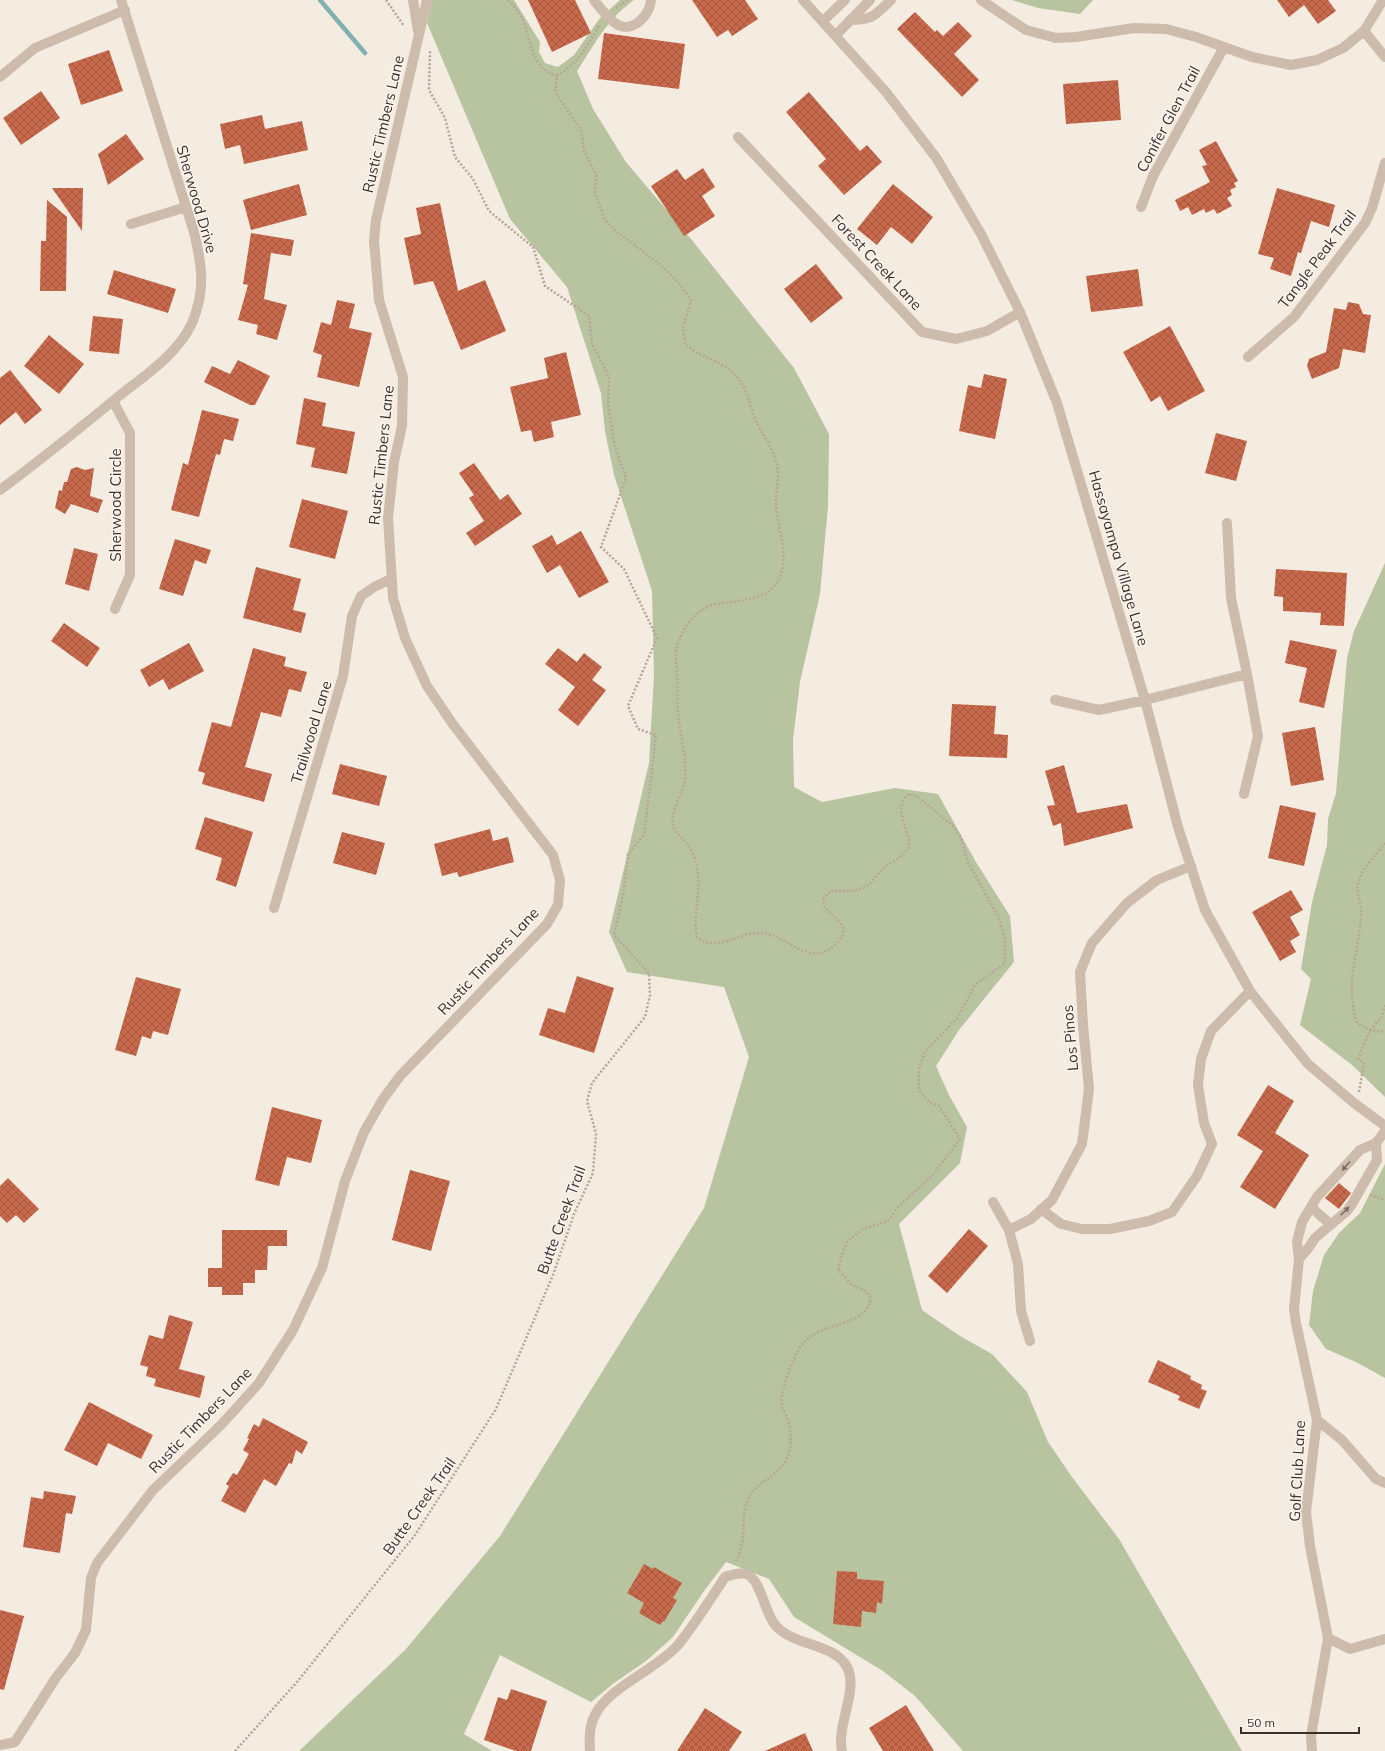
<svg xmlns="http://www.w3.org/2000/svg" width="1385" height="1751" viewBox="0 0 1385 1751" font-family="Mulish,sans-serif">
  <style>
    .grass { fill: #b8c4a0 }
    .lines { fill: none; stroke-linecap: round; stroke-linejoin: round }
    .stream { stroke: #7fb0b2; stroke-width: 4.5 }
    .building { fill: url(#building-cross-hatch) }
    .path { stroke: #b9a596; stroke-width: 2.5; stroke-dasharray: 2 2; stroke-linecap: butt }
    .minor { stroke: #cdbbac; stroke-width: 10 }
    .oneway { fill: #7d6f65 }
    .labels { text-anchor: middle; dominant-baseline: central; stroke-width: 3; stroke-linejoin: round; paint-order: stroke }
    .street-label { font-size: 15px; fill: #3b302b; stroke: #fbf5ee }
  </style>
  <defs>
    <pattern id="building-cross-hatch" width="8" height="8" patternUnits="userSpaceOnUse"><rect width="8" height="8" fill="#c8694b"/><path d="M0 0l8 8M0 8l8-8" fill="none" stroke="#a4573f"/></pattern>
  </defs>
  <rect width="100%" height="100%" fill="#f4ebe1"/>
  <!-- grass -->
  <path class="grass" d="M 432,0 L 514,0 L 540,42 L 539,52 L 545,63 L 558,67 L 574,55 L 600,18 L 620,0 L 634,0 C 607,19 595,44 577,71 L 593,109 L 626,162 L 691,239 L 794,368 L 829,434 L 828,506 L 820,594 L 800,682 L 793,739 L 794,787 L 822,802 L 895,788 L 938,794 L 976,862 L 1010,916 L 1014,962 L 959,1030 L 936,1066 L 949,1095 L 967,1127 L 960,1163 L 899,1224 L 922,1310 L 960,1336 L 992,1354 L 1027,1392 L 1048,1442 L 1072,1477 L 1119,1539 L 1242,1751 L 963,1751 L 915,1696 L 883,1671 L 794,1617 L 769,1579 L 726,1562 L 704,1591 L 673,1637 L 646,1661 L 614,1683 L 591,1702 L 500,1655 L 464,1734 L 492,1751 L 299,1751 L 406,1649 L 500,1536 L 704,1208 L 749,1057 L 724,987 L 627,972 L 609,932 L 649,763 L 654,675 L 652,591 L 614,475 L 605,431 L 601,393 L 567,287 L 510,219 L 427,23 Z
    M 1012,0 L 1093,0 L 1080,14 L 1038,8 Z
    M 1385,563 L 1385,1097 L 1352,1065 L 1300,1025 L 1311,979 L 1301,969 L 1312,902 L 1327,845 L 1328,819 L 1336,793 L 1347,658 L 1354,631 Z
    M 1385,1164 L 1385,1378 L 1356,1362 L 1326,1349 L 1309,1325 L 1313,1291 L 1324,1255 L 1339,1233 L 1360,1213 Z"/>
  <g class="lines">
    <!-- stream -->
    <path class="stream" d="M 320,0 L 365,53"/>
  </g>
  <!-- building -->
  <path class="building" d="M 528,0 L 575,0 L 591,33 L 552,52 Z
    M 692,0 L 745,0 L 758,19 L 732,36 L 728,30 L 717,37 Z
    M 1277,0 L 1328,0 L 1336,11 L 1318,24 L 1304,5 L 1289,17 Z
    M 915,12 L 935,32 L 937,30 L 943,36 L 958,22 L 972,36 L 954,54 L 979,80 L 962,97 L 897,29 Z
    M 604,33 L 685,44 L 679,89 L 598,79 Z
    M 109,50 L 123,91 L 81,105 L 68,64 Z
    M 1118,80 L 1121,120 L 1066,124 L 1063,84 Z
    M 41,91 L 60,118 L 21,145 L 3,118 Z
    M 809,92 L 860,151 L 867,145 L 882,162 L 844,195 L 818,166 L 826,159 L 786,112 Z
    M 262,115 L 265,129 L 302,121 L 308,150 L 244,164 L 240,145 L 225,149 L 220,124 Z
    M 126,134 L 144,159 L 108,185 L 98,154 Z
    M 1216,141 L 1238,181 L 1234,183 L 1236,187 L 1230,190 L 1232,195 L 1227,198 L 1232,206 L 1217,214 L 1214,209 L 1206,213 L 1204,209 L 1192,215 L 1188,207 L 1180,211 L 1175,200 L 1210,182 L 1202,166 L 1207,165 L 1199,150 Z
    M 703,168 L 715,187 L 702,196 L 715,216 L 684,236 L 651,186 L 677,169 L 685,180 Z
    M 299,184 L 307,215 L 251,230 L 243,200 Z
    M 893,184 L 933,217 L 912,244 L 891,227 L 877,245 L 857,229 Z
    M 52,188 L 83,188 L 82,231 Z
    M 1277,188 L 1335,205 L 1329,227 L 1311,221 L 1301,253 L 1298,252 L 1291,276 L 1270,269 L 1274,258 L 1258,254 Z
    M 47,200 L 67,217 L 66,291 L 40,291 L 41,241 L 46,241 Z
    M 440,203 L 458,291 L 485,280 L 506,331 L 461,350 L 433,281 L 414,285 L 404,238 L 421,234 L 416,208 Z
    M 251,233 L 294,240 L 291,256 L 271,253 L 264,299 L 287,305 L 277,340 L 256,334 L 258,325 L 238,320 L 248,285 L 243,284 Z
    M 816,264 L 843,298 L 811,323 L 784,289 Z
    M 1138,269 L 1143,306 L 1091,312 L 1086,276 Z
    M 114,270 L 176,289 L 168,313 L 107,294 Z
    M 337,300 L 355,304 L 349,328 L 372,333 L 359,387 L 317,377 L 322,355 L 313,352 L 321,322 L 331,325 Z
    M 1348,302 L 1359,304 L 1363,314 L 1371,315 L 1365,353 L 1343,349 L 1339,368 L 1312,379 L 1307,366 L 1309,359 L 1326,352 L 1334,308 L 1346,310 Z
    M 93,316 L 123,319 L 119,354 L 89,351 Z
    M 1170,326 L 1205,391 L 1168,411 L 1160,396 L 1151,402 L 1123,352 Z
    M 49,335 L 84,364 L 59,394 L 24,366 Z
    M 566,352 L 581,415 L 551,422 L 554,437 L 534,442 L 531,430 L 521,432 L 510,387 L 548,378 L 544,358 Z
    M 238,360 L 270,376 L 255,405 L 250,405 L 204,382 L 212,366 L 230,374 Z
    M 10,370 L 42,410 L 25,424 L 16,412 L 0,425 L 0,378 Z
    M 984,374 L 1007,379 L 995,439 L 959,431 L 968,385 L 981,388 Z
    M 304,398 L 326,403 L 322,426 L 355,432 L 347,474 L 311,467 L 315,448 L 296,444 Z
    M 202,410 L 239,419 L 233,441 L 224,439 L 220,455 L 216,454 L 199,517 L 171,510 L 183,463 L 188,465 Z
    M 1216,433 L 1247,441 L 1236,481 L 1205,473 Z
    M 474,463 L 500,500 L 508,494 L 522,514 L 475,546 L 466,533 L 484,521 L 469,498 L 474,495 L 459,473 Z
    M 77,467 L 85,470 L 94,468 L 90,496 L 103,500 L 98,513 L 71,504 L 65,514 L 55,508 L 59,490 L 62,491 L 64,482 L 67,482 L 71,469 Z
    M 302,499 L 348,511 L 335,559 L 289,547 Z
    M 581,531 L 609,582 L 579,598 L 560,565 L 547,573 L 532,546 L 552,535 L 557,545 Z
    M 175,539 L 211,550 L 206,564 L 195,560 L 183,596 L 159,589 Z
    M 74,548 L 98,554 L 89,591 L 65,584 Z
    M 256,567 L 301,579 L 293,610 L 306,613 L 301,633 L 243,618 Z
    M 1276,569 L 1347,573 L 1344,626 L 1320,625 L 1321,613 L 1283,611 L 1283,597 L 1274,596 Z
    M 64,623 L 100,648 L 87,667 L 51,641 Z
    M 1290,640 L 1337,650 L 1324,708 L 1299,702 L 1307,668 L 1285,663 Z
    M 189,643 L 204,671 L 169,690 L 163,679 L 149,687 L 140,670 Z
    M 253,648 L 286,657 L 284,666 L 307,672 L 301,692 L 289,689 L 281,717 L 261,712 L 245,767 L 272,774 L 264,802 L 202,784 L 205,773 L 198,771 L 212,722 L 231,727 Z
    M 558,648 L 577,662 L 584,653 L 602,667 L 592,680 L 606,690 L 578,726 L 558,710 L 575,687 L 545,664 Z
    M 952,704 L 996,706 L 994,734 L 1008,735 L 1007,758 L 949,756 Z
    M 1315,727 L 1324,780 L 1291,786 L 1282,733 Z
    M 340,764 L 387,776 L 379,806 L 332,794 Z
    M 1064,765 L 1077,813 L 1127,804 L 1133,828 L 1064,846 L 1061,823 L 1053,826 L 1047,806 L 1055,805 L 1045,771 Z
    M 1280,805 L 1316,813 L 1304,866 L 1268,858 Z
    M 205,817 L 253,832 L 236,887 L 216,880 L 222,858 L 195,849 Z
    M 490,829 L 493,841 L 508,837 L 514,862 L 459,877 L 457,872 L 442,876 L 434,844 Z
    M 342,832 L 385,843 L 376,875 L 333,863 Z
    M 1291,890 L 1303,910 L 1290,917 L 1300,935 L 1290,941 L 1296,952 L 1280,961 L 1252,912 Z
    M 577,976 L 614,988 L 594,1053 L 539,1035 L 548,1008 L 565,1013 Z
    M 136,977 L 181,989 L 168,1035 L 153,1031 L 151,1039 L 142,1036 L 136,1056 L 115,1050 Z
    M 1268,1085 L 1294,1101 L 1275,1133 L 1309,1155 L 1275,1209 L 1240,1187 L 1263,1151 L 1237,1135 Z
    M 272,1107 L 322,1120 L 311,1163 L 287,1157 L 279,1186 L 255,1180 Z
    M 410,1170 L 450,1181 L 431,1251 L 392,1240 Z
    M 8,1178 L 39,1209 L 24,1223 L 16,1215 L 7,1223 L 0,1216 L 0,1186 Z
    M 1339,1183 L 1351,1193 L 1339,1209 L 1325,1198 Z
    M 969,1229 L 988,1246 L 947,1293 L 928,1276 Z
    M 222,1230 L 287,1230 L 287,1246 L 268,1246 L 267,1270 L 255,1270 L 255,1283 L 243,1283 L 243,1295 L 222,1295 L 222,1287 L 208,1287 L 208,1268 L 222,1268 Z
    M 169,1315 L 193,1322 L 179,1369 L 205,1376 L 200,1398 L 154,1386 L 156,1379 L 146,1376 L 148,1367 L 140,1365 L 149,1335 L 163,1339 Z
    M 1158,1360 L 1191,1376 L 1190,1379 L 1202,1385 L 1201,1389 L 1207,1391 L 1199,1409 L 1178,1400 L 1180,1396 L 1148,1382 Z
    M 89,1402 L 153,1435 L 141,1459 L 108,1443 L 97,1466 L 64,1450 Z
    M 263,1418 L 308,1442 L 302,1454 L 296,1450 L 292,1464 L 289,1463 L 276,1486 L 264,1479 L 245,1513 L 221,1501 L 229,1486 L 226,1484 L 233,1473 L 237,1475 L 249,1454 L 243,1450 L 249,1439 L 247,1438 L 254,1424 L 259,1427 Z
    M 44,1491 L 76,1496 L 72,1514 L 66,1513 L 60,1553 L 23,1547 L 31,1497 L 43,1499 Z
    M 644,1564 L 653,1569 L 654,1567 L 682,1583 L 673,1598 L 677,1600 L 664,1622 L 663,1621 L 660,1625 L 639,1613 L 644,1603 L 627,1593 Z
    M 837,1571 L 857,1572 L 857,1579 L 884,1581 L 882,1604 L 877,1602 L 876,1613 L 862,1611 L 861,1627 L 833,1624 Z
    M 0,1610 L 24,1616 L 4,1690 L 0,1689 Z
    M 511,1689 L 547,1701 L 531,1751 L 516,1751 L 484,1740 L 498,1697 L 507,1700 Z
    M 906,1705 L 934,1751 L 883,1751 L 869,1728 Z
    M 705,1708 L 742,1732 L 729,1751 L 677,1751 Z
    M 805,1733 L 813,1751 L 765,1751 Z"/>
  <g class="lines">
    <!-- path -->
    <path class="path" d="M 386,0 L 404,26
      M 508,0 C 513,5 520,13 523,20 C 532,43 530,67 557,76
      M 616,8 L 627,0
      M 599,26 C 586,48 579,62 557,76 L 555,92 L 581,130 L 584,150 L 596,175 L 595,193 L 605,220 L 615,230 L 663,267 L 678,282 L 691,300 L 683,328 L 685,344 C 701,359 725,361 738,378 C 748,391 750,407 756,421 C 763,436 774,449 777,466 C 780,479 775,491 776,505 C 778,533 796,570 768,592 C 762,596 754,598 748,599 C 737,602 727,602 716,604 C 696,608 682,628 677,647 C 674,656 677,665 677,675 C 678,688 677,701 678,714 C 680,736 687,756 685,778 C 684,793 670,810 673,825 C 674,833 681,836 686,842 C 693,851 697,863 698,875 C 700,896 693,916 697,938 C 721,952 735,933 759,933 C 786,932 808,970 835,945 C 855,926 834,920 824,906 L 824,898 L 831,891 C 842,891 856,892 865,887 C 872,883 876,875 882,870 C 889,863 900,859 906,851 C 908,849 909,846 909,843 C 908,827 892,807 909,794 L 918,797 L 953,826 L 960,836 L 968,862 L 998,916 L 1005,939 L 1005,963 L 975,985 L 958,1017 L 925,1052 L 919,1068 L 919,1090 L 929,1102 L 939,1106 L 960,1139 L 933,1175 L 899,1206 L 888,1221 L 863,1229 L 848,1241 L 842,1254 L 838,1270 L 852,1285 L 864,1290 L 871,1298 C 865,1331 817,1318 799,1349 C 792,1361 779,1394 782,1407 C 783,1410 786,1413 786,1415 C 790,1426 792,1437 790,1448 C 785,1477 761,1476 749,1497 C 739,1515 749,1540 735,1562
      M 1385,843 C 1376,855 1361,869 1358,884 C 1356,893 1362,905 1361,914 C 1359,956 1344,980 1357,1023 L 1370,1030 L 1385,1032
      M 1359,1092 L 1364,1063 L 1358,1059 L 1370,1030 L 1381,1018 L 1385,1005
      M 1370,1195 L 1385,1200
      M 235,1751 L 297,1682 L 415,1535 L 496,1409 L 553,1275 L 574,1214 L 593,1173 L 596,1134 L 587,1101 L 592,1083 L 645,1017 L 650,995 L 649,973 L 614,935 L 624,891 L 628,854 L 644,835 L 656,735 L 638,729 L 628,706 L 657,638 L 624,569 L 601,547 L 626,478 L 615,447 L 608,405 L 609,377 L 592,344 L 589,316 L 545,286 L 533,247 L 489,211 L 473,179 L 455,157 L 445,118 L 429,90 L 430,50"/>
    <!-- minor -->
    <path class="minor" d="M 413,0 L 418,31
      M 594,0 C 600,8 609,20 618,25 C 634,33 650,14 651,0
      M 803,0 L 886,92 L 937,159 L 981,234 L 1020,312 L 1057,403 L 1145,700 L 1178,827 L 1205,910 L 1250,991 L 1308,1064 L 1354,1103 L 1385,1126
      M 981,0 L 1026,30 L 1056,38 L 1076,37 L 1134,28 L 1166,29 L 1196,37 L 1252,57 L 1291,65 L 1317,60 L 1343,48 L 1364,31 L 1383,0
      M 850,20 C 873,20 875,15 891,0
      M 823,21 L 845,0
      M 1364,31 L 1385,57
      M 836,35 L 870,0
      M 0,77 L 35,48 L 125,10
      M 738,137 L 922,332 L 956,339 L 987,331 L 1020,312
      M 1141,207 L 1153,176 L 1224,47
      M 131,224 L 186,207
      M 1248,357 L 1294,317 L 1365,223 L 1372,208 L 1385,163
      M 113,401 L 130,433 L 130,575 L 115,609
      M 0,490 C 41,460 80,428 119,396 C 144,376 178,354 192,323 C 206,290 202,266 194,232 L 121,0
      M 1227,523 L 1231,598 L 1247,674
      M 1055,700 L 1099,710 L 1145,700 L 1247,674 L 1258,736 L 1244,794
      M 274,908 L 343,676 L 352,616 L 361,596 L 374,587 L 391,579
      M 993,1202 L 1009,1230
      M 1311,1207 L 1330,1224
      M 1041,1209 L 1061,1224 L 1082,1229 L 1110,1229 L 1149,1221 L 1172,1212 L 1197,1176 L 1212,1144 L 1204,1123 L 1198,1085 L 1201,1059 L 1211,1031 L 1250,991
      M 1299,1259 L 1307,1250 L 1315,1238 L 1347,1211 L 1352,1204 L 1377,1160 L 1376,1143
      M 1030,1341 L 1021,1311 L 1018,1264 L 1009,1230 L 1031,1219 L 1052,1200 L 1082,1144 L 1089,1089 L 1083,1025 L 1080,972 L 1092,943 L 1127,903 L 1157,880 L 1191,866
      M 1317,1420 L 1342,1440 L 1376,1479 L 1385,1483
      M 1328,1638 L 1350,1649 L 1385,1639
      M 0,1745 L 15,1742 L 55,1679 L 75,1653 L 86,1630 L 91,1578 L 97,1563 L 153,1490 L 221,1425 L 259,1383 L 293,1330 L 322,1268 L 345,1181 L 364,1132 L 383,1099 L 400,1076 L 547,924 L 558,905 L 560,880 L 553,855 L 452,723 L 427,686 L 405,638 L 393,598 L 388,518 L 394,462 L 402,426 L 403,377 L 379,300 L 374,241 L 376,220 L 427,0
      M 590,1751 C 589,1739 589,1726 595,1715 C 609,1687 656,1670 678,1645 C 695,1624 710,1600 725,1577 C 731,1575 739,1572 746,1574 C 761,1578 765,1616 777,1627 C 797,1647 834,1643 847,1667 C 859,1690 836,1725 842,1751
      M 1312,1751 L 1311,1736 L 1328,1638 L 1310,1546 L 1306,1512 L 1317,1420 L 1296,1323 L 1294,1309 L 1299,1259 L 1297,1242 L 1302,1222 L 1317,1197 L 1360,1150 L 1376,1143 L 1385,1131"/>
  </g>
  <!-- one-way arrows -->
  <defs><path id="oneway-solid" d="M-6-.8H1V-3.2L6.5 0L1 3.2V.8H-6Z"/></defs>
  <g class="oneway">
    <use href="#oneway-solid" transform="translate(1346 1166) rotate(131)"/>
    <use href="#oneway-solid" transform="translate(1345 1211) rotate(-44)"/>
  </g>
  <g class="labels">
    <!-- street labels -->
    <g class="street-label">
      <text transform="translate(1168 119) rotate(-62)">Conifer Glen Trail</text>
      <text transform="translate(383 124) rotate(-77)">Rustic Timbers Lane</text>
      <text transform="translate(197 199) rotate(74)">Sherwood Drive</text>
      <text transform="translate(1317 259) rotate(-53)">Tangle Peak Trail</text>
      <text transform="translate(877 262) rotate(47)">Forest Creek Lane</text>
      <text transform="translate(381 455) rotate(-84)">Rustic Timbers Lane</text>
      <text transform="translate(115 505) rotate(-90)">Sherwood Circle</text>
      <text transform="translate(1119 558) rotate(74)">Hassayampa Village Lane</text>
      <text transform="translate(311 732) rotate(-73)">Trailwood Lane</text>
      <text transform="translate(488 961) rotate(-47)">Rustic Timbers Lane</text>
      <text transform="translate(1070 1038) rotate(-95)">Los Pinos</text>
      <text transform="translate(561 1220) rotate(-70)">Butte Creek Trail</text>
      <text transform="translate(200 1420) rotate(-46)">Rustic Timbers Lane</text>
      <text transform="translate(1297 1471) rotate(-87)">Golf Club Lane</text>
      <text transform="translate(419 1506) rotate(-55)">Butte Creek Trail</text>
    </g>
  </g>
  <!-- scale -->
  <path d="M1241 1727v6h118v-6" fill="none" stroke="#3b302b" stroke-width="2"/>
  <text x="1247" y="1727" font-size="12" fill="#3b302b" stroke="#fbf5ee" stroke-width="3" paint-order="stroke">50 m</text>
</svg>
